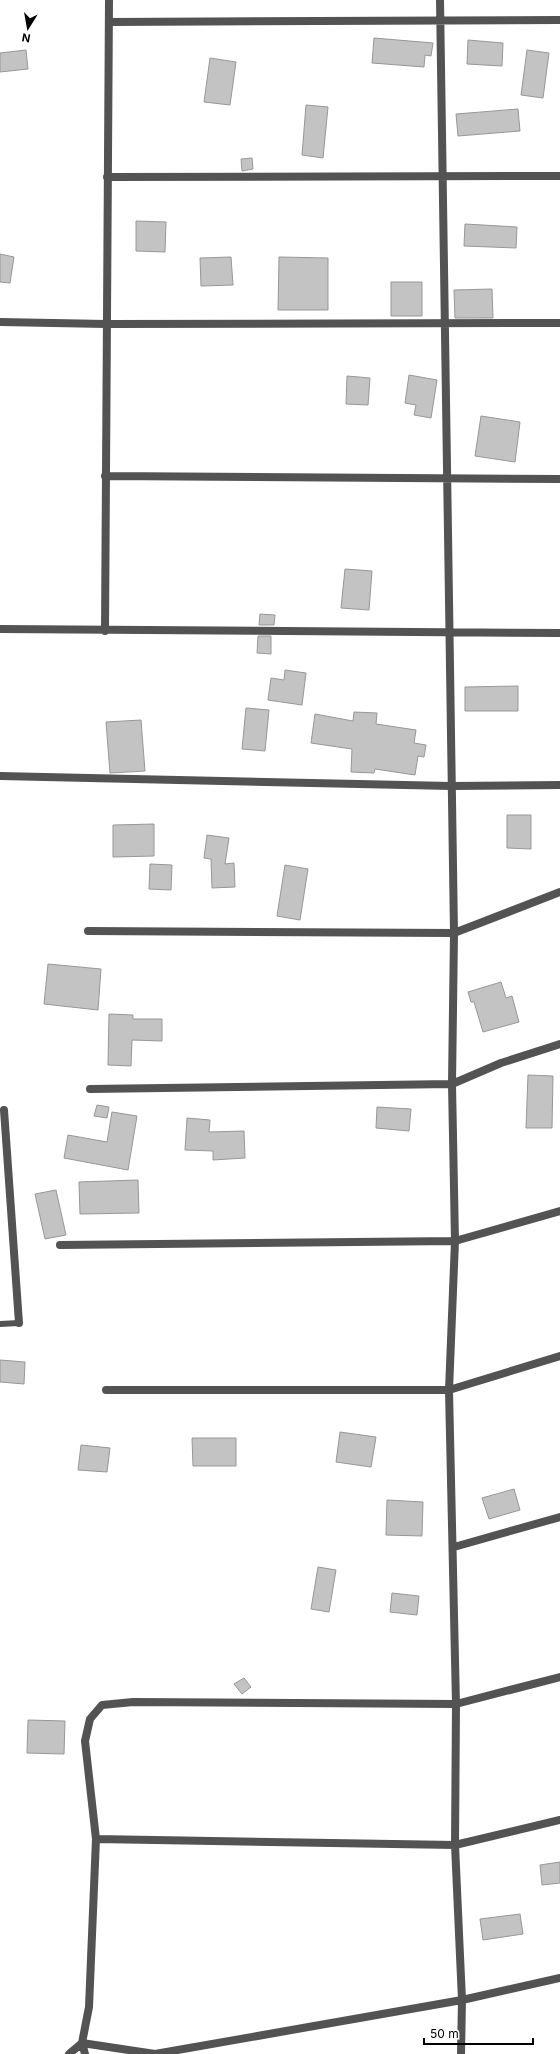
<svg xmlns="http://www.w3.org/2000/svg" width="560" height="2054" viewBox="0 0 560 2054" font-family="Inter,sans-serif">
  <style>
    .building { fill: #c3c3c3; stroke: #979797 }
    .lines { fill: none; stroke-linecap: round; stroke-linejoin: round }
    .service { stroke: #535353; stroke-width: 6 }
    .minor { stroke: #535353; stroke-width: 8 }
  </style>
  <rect width="100%" height="100%" fill="#fff"/>
  <!-- building -->
  <path class="building" d="M 374,38 L 433,43 L 431,56 L 425,55 L 424,67 L 372,63 Z
    M 468,40 L 503,43 L 502,66 L 467,64 Z
    M 26,50 L 28,69 L 0,72 L 0,53 Z
    M 527,50 L 549,53 L 543,98 L 521,95 Z
    M 210,58 L 236,62 L 230,105 L 204,102 Z
    M 306,105 L 328,107 L 323,158 L 302,155 Z
    M 518,109 L 520,131 L 458,136 L 456,114 Z
    M 252,158 L 253,169 L 242,171 L 241,159 Z
    M 136,221 L 166,222 L 165,252 L 136,251 Z
    M 465,224 L 517,227 L 516,248 L 464,246 Z
    M 0,254 L 14,257 L 10,283 L 0,282 Z
    M 231,257 L 233,285 L 201,286 L 200,258 Z
    M 279,257 L 328,258 L 328,310 L 278,310 Z
    M 391,282 L 422,282 L 422,316 L 391,316 Z
    M 492,289 L 493,318 L 455,318 L 454,290 Z
    M 409,375 L 437,380 L 431,418 L 414,415 L 416,405 L 405,403 Z
    M 347,376 L 370,378 L 368,405 L 346,404 Z
    M 481,416 L 520,422 L 515,462 L 475,456 Z
    M 345,569 L 372,571 L 369,610 L 341,608 Z
    M 260,614 L 275,615 L 274,625 L 259,625 Z
    M 258,636 L 271,636 L 271,654 L 257,653 Z
    M 285,670 L 306,673 L 302,705 L 268,700 L 271,678 L 284,680 Z
    M 518,686 L 518,711 L 465,711 L 465,687 Z
    M 246,708 L 269,710 L 265,751 L 242,749 Z
    M 354,712 L 377,713 L 376,724 L 416,730 L 414,743 L 426,745 L 424,757 L 418,756 L 415,775 L 375,769 L 374,773 L 351,772 L 352,749 L 311,743 L 315,714 L 353,721 Z
    M 141,720 L 145,771 L 110,773 L 106,722 Z
    M 507,815 L 531,815 L 531,849 L 507,848 Z
    M 154,824 L 154,856 L 113,857 L 113,825 Z
    M 207,835 L 229,838 L 225,864 L 234,863 L 235,887 L 212,888 L 211,859 L 204,858 Z
    M 150,864 L 172,865 L 171,890 L 149,889 Z
    M 285,865 L 308,869 L 300,920 L 277,916 Z
    M 48,964 L 101,969 L 98,1010 L 44,1004 Z
    M 501,982 L 506,998 L 512,996 L 519,1022 L 483,1032 L 474,1002 L 471,1002 L 468,992 Z
    M 109,1014 L 133,1015 L 133,1019 L 162,1019 L 162,1041 L 132,1040 L 131,1066 L 108,1065 Z
    M 528,1075 L 553,1076 L 552,1128 L 526,1128 Z
    M 97,1105 L 109,1107 L 107,1118 L 94,1116 Z
    M 377,1107 L 411,1109 L 409,1131 L 376,1128 Z
    M 112,1112 L 137,1116 L 128,1170 L 64,1158 L 68,1135 L 107,1142 Z
    M 187,1118 L 210,1120 L 209,1132 L 244,1131 L 245,1158 L 213,1160 L 213,1151 L 185,1150 Z
    M 138,1180 L 139,1213 L 80,1214 L 79,1182 Z
    M 56,1190 L 66,1235 L 45,1239 L 35,1194 Z
    M 0,1360 L 25,1362 L 24,1384 L 0,1382 Z
    M 340,1432 L 376,1437 L 371,1467 L 336,1462 Z
    M 192,1438 L 236,1438 L 236,1466 L 193,1466 Z
    M 81,1445 L 110,1448 L 107,1472 L 78,1470 Z
    M 514,1489 L 520,1510 L 489,1519 L 482,1498 Z
    M 387,1500 L 423,1502 L 422,1536 L 386,1535 Z
    M 318,1567 L 336,1570 L 329,1612 L 311,1609 Z
    M 392,1593 L 419,1596 L 417,1615 L 390,1612 Z
    M 244,1678 L 251,1687 L 242,1694 L 234,1684 Z
    M 28,1720 L 65,1721 L 64,1754 L 27,1753 Z
    M 560,1862 L 560,1883 L 542,1885 L 540,1865 Z
    M 520,1914 L 523,1934 L 483,1940 L 480,1919 Z"/>
  <g class="lines">
    <!-- service -->
    <path class="service" d="M 0,1324 L 19,1323"/>
    <!-- minor -->
    <path class="minor" d="M 440,0 L 454,933 L 452,1084 L 455,1241 L 449,1390 L 456,1704 L 455,1845 L 462,2000 L 461,2054
      M 109,22 L 560,20
      M 107,177 L 560,176
      M 0,322 L 106,324 L 560,323
      M 105,476 L 560,479
      M 0,629 L 560,633
      M 105,631 L 109,0
      M 0,776 L 451,786 L 560,785
      M 88,931 L 454,933 L 560,892
      M 90,1089 L 452,1084 L 501,1063 L 560,1044
      M 4,1110 L 19,1323
      M 60,1245 L 455,1241 L 560,1211
      M 106,1390 L 449,1390 L 560,1356
      M 454,1547 L 560,1517
      M 96,1839 L 85,1741 L 90,1719 L 102,1705 L 133,1702 L 456,1704 L 560,1677
      M 69,2054 L 82,2043 L 89,2007 L 96,1839 L 455,1845 L 560,1820
      M 85,2054 L 82,2043 L 155,2054 L 462,2000 L 560,1978"/>
  </g>
  <!-- north arrow -->
  <g transform="translate(28 28) rotate(191)" stroke="#ffffff" stroke-width="3" paint-order="stroke">
  <path d="M0-3L7 15L0 10L-7 15Z" fill="#000000"/>
  <text y="-6" font-size="11" font-weight="bold" text-anchor="middle" fill="#000000">N</text>
  </g>
  <!-- scale -->
  <path d="M424 2038v6h109v-6" fill="none" stroke="#000000" stroke-width="2"/>
  <text x="430" y="2038" font-size="12" fill="#000000" stroke="#ffffff" stroke-width="3" paint-order="stroke">50 m</text>
</svg>
